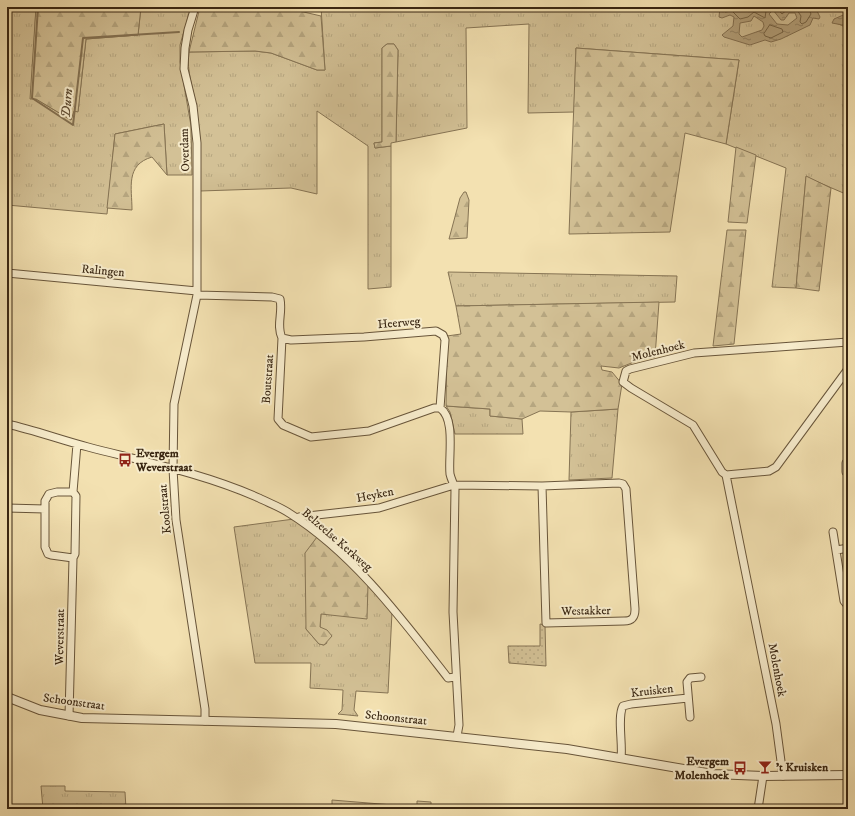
<svg xmlns="http://www.w3.org/2000/svg" width="855" height="816" viewBox="0 0 855 816" font-family="'IM FELL DW Pica',serif">
  <style>
    .grass { fill: url(#grass-tufts); stroke: #867454 }
    .forest { fill: url(#forest-firs); stroke: #867454 }
    .park { fill: url(#park-dots); stroke: #867454 }
    .water { fill: url(#water-ripples); stroke: #837051; fill-rule: evenodd }
    .lines { fill: none; stroke-linecap: round; stroke-linejoin: round }
    .shore { stroke: #766446; stroke-width: 1 }
    .stream { stroke: #837051; stroke-width: 2 }
    .minor-casing { stroke: #68553a; stroke-width: 9 }
    .tertiary-casing { stroke: #68553a; stroke-width: 10 }
    .minor { stroke: #f7eccc; stroke-width: 7 }
    .tertiary { stroke: #f7eccc; stroke-width: 8 }
    .labels { text-anchor: middle; dominant-baseline: central; stroke-width: 4; stroke-linejoin: round; paint-order: stroke }
    .street-label { font-size: 12px; fill: #392612; stroke: #f7eccc }
    .poi-label { font-size: 12px; font-weight: bold; fill: #392612; stroke: #f7eccc; text-anchor: start }
    .water-label { font-size: 13px; font-style: italic; fill: #5e4b32; stroke: #f7eccc }
  </style>
  <defs>
    <pattern id="grass-tufts" width="24" height="20" patternUnits="userSpaceOnUse"><rect width="24" height="20" fill="#d3c196"/><path d="M3 7l-1-3M5 7V3M7 7l1-3M15 17l-1-3M17 17v-4M19 17l1-3" fill="none" stroke="#b6a680"/></pattern>
    <pattern id="forest-firs" width="22" height="20" patternUnits="userSpaceOnUse"><rect width="22" height="20" fill="#d3c196"/><path d="M5 1l3.5 6h-7zM16 11l3.5 6h-7z" fill="#b6a680"/></pattern>
    <pattern id="park-dots" width="8" height="8" patternUnits="userSpaceOnUse"><rect width="8" height="8" fill="#d3c196"/><path d="M2 2h.1M6 6h.1" fill="none" stroke="#b6a680" stroke-width="1.8" stroke-linecap="round"/></pattern>
    <pattern id="water-ripples" width="26" height="14" patternUnits="userSpaceOnUse"><rect width="26" height="14" fill="#b4a17b"/><path d="M2 4q2-2 4 0t4 0M15 11q2-2 4 0t4 0" fill="none" stroke="#938363"/></pattern>
  </defs>
  <rect width="100%" height="100%" fill="#f3e1b1"/>
  <filter id="stains"><feTurbulence type="fractalNoise" baseFrequency=".005" numOctaves="4"/><feColorMatrix values="0 0 0 0 .2 0 0 0 0 .09 0 0 0 0 .02 0 0 0 .5 -.17"/></filter>
  <radialGradient id="worn" r=".72"><stop offset=".6" stop-color="#630" stop-opacity="0"/><stop offset="1" stop-color="#630" stop-opacity=".3"/></radialGradient>
  <!-- grass -->
  <path class="grass" d="M 7,7 L 36,7 L 31,98 L 36,99 L 71,120 L 74,111 L 78,111 L 86,39 L 138,35 L 141,7 L 191,7 L 180,45 L 180,62 L 191,126 L 192,175 L 167,175 L 164,124 L 115,134 L 107,214 L 7,205 Z
    M 321,7 L 848,7 L 848,21 L 836,23 L 848,28 L 848,195 L 806,177 L 796,288 L 772,287 L 786,168 L 726,144 L 739,60 L 576,48 L 574,112 L 528,113 L 529,24 L 466,28 L 467,128 L 396,142 L 398,50 L 394,44 L 387,44 L 382,48 L 382,142 L 374,143 L 375,148 L 391,146 L 391,287 L 368,289 L 368,146 L 317,111 L 317,194 L 291,188 L 200,191 C 201,161 201,137 196,107 C 194,89 186,72 189,52 L 255,51 L 271,53 L 317,70 L 325,70 Z
    M 448,272 L 677,276 L 675,302 L 456,306 Z
    M 446,406 L 490,409 L 490,416 L 522,419 L 523,434 L 455,434 L 450,412 Z
    M 618,409 L 612,478 L 569,480 L 571,412 Z
    M 294,519 L 317,537 L 306,629 L 319,644 L 324,645 L 327,643 L 320,627 L 321,613 L 368,584 L 392,612 L 388,693 L 356,691 L 354,710 L 358,716 L 338,714 L 342,710 L 343,690 L 310,688 L 311,663 L 255,663 L 234,527 Z
    M 41,786 L 65,786 L 65,791 L 125,792 L 126,809 L 43,809 Z
    M 332,800 L 417,807 L 417,801 L 431,802 L 431,805 L 436,805 L 437,807 L 459,809 L 332,809 Z"/>
  <!-- forest -->
  <path class="forest" d="M 36,7 L 141,7 L 138,35 L 86,39 L 78,112 L 74,111 L 71,120 L 36,99 L 30,99 Z
    M 200,7 L 282,7 L 321,16 L 325,70 L 317,70 L 271,53 L 255,51 L 189,52 Z
    M 387,44 L 394,44 L 398,50 L 396,142 L 391,143 L 391,146 L 375,148 L 374,143 L 382,142 L 382,48 Z
    M 576,48 L 739,60 L 726,144 L 685,133 L 670,232 L 569,234 Z
    M 164,124 L 167,175 L 152,157 C 125,165 132,188 132,210 L 107,208 L 115,134 Z
    M 736,147 L 756,155 L 747,223 L 728,222 Z
    M 806,176 L 831,188 L 819,291 L 796,288 Z
    M 464,192 L 466,192 L 469,200 L 467,238 L 449,239 L 460,198 Z
    M 727,230 L 746,230 L 734,344 L 713,346 Z
    M 659,302 L 655,357 L 639,360 L 619,368 L 601,366 L 602,370 L 612,372 L 622,384 L 618,409 L 571,412 L 540,411 L 522,419 L 490,416 L 490,409 L 446,406 L 447,336 L 461,334 L 456,306 Z
    M 317,537 L 339,556 L 368,584 L 367,619 L 321,614 L 320,627 L 327,630 L 332,636 L 324,645 L 319,644 L 306,629 L 305,553 Z"/>
  <!-- park -->
  <path class="park" d="M 540,624 L 545,625 L 546,666 L 509,663 L 508,646 L 540,646 Z"/>
  <!-- water -->
  <path class="water" d="M 720,7 L 810,7 L 817,11 L 820,17 L 819,19 L 813,18 L 810,25 L 781,39 L 771,42 L 765,40 L 750,45 L 724,37 L 722,35 L 733,26 L 734,17 L 730,15 L 722,18 L 719,17 ZM 773,10 L 781,20 L 784,20 L 789,13 L 795,13 L 797,18 L 788,25 L 777,24 L 769,14 ZM 754,16 L 763,22 L 764,26 L 762,30 L 742,37 L 739,34 L 740,23 L 751,21 Z
    M 848,13 L 848,26 L 832,23 L 834,19 Z"/>
  <g class="lines">
    <!-- shore -->
    <path class="shore" d="M 724,7 L 725,12 L 732,11 L 740,19 L 748,17 L 754,12 L 765,18 L 766,11 L 771,7
      M 776,7 L 782,14 L 788,9 L 797,10 L 801,16 L 800,22 L 802,24 L 806,22 L 811,14 L 808,7
      M 770,25 L 782,29 L 783,32 L 771,38 L 765,36 L 764,34 Z"/>
    <!-- stream -->
    <path class="stream" d="M 38,7 L 32,98 L 73,125 L 83,38 L 179,32"/>
    <!-- minor casing -->
    <g class="minor-casing">
      <path id="minor" d="M 195,7 L 188,30 L 185,48 L 184,69 L 193,106 L 197,143 L 197,295 L 174,404 L 173,469 L 176,520 L 205,709 L 205,721
        M 7,273 L 197,291
        M 197,295 L 272,297 L 280,299 C 283,313 276,325 282,338 L 278,419 L 283,425 L 311,437 L 369,431 L 434,408 L 440,408 C 456,419 448,457 450,474 C 451,479 454,484 455,489 L 453,612 L 459,725 L 457,736
        M 282,338 L 291,340 L 364,337 L 436,331 L 443,335 L 445,340 L 440,408
        M 7,424 C 34,430 61,440 88,447 C 146,462 205,474 259,498 C 269,503 280,507 289,513 C 353,553 402,619 448,678 L 455,677
        M 846,463 L 846,472
        M 726,475 L 769,471 L 776,467 L 848,369
        M 7,508 L 45,509
        M 298,518 L 299,517 L 379,508 L 454,485 L 542,486 L 619,483 L 623,484 L 626,489 L 635,609 C 635,618 632,621 624,621 L 546,623 L 542,486
        M 833,532 L 844,601 L 848,606
        M 837,550 L 848,548
        M 73,558 L 51,555 L 48,554 L 45,547 L 45,501 L 49,494 L 57,492 L 73,492
        M 69,716 L 73,558 L 75,554 L 76,496 L 73,492 L 77,444
        M 690,717 L 687,682 L 690,678 L 701,677
        M 621,758 C 623,744 617,717 623,706 L 631,704 L 688,698
        M 783,776 L 776,724 L 726,475 L 722,472 L 693,425 L 631,388 L 623,382 L 626,371 L 630,369 L 694,353 L 848,342
        M 758,809 L 763,776"/>
    </g>
    <!-- tertiary casing -->
    <g class="tertiary-casing">
      <path id="tertiary" d="M 7,697 L 40,710 L 82,718 L 336,724 L 567,749 L 713,774 L 763,776 L 848,775"/>
    </g>
    <!-- minor -->
    <use href="#minor" class="minor"/>
    <!-- tertiary -->
    <use href="#tertiary" class="tertiary"/>
  </g>
  <!-- icons -->
  <defs>
    <g id="bus-bare" transform="scale(1.08)"><path d="M-5-6H5V4H4V6H2V4H-2V6H-4V4H-5ZM-3.5-4V0h7V-4ZM-3.5 1.2v1.5H-2V1.2ZM2 1.2v1.5H3.5V1.2Z" fill="#8f2418" stroke="#f7eccc" stroke-width="2.5" paint-order="stroke"/></g>
    <g id="bar-bare" transform="scale(1.08)"><path d="M-6-5H6L.8 .8V4.5H3.5V6h-7V4.5H-.8V.8Z" fill="#8f2418" stroke="#f7eccc" stroke-width="2.5" paint-order="stroke"/></g>
  </defs>
  <g fill-rule="evenodd">
    <use href="#bus-bare" x="125" y="460"/>
    <use href="#bar-bare" x="765" y="767"/>
    <use href="#bus-bare" x="740" y="768"/>
  </g>
  <g class="labels">
    <!-- street labels -->
    <g class="street-label">
      <text transform="translate(185 150) rotate(-92)">Overdam</text>
      <text transform="translate(103 271) rotate(5)">Ralingen</text>
      <text transform="translate(399 323) rotate(-5)">Heerweg</text>
      <text transform="translate(658 351) rotate(-14)">Molenhoek</text>
      <text transform="translate(268 379) rotate(-86)">Boutstraat</text>
      <text transform="translate(375 495) rotate(-11)">Heyken</text>
      <text transform="translate(165 509) rotate(-95)">Koolstraat</text>
      <text transform="translate(337 540) rotate(41)">Belzeelse Kerkweg</text>
      <text transform="translate(586 611) rotate(-1)">Westakker</text>
      <text transform="translate(60 637) rotate(-89)">Weverstraat</text>
      <text transform="translate(777 670) rotate(79)">Molenhoek</text>
      <text transform="translate(652 691) rotate(-7)">Kruisken</text>
      <text transform="translate(74 702) rotate(8)">Schoonstraat</text>
      <text transform="translate(396 718) rotate(6)">Schoonstraat</text>
    </g>
    <!-- poi labels -->
    <g class="poi-label">
      <text x="136" y="453">Evergem<tspan x="136" dy="14">Weverstraat</tspan></text>
      <text x="729" y="761" text-anchor="end">Evergem<tspan x="729" dy="14">Molenhoek</tspan></text>
      <text x="776" y="767">'t Kruisken</text>
    </g>
    <!-- water labels -->
    <g class="water-label">
      <text transform="translate(67 103) rotate(-84)">Durn</text>
    </g>
  </g>
  <!-- margin -->
  <rect width="855" height="816" fill="none" stroke="#f3e1b1" stroke-width="24"/>
  <rect x="8" y="8" width="839" height="800" fill="none" stroke="#392612" stroke-width="2"/>
  <rect x="12" y="12" width="831" height="792" fill="none" stroke="#392612"/>
  <rect width="100%" height="100%" filter="url(#stains)"/>
  <rect width="100%" height="100%" fill="url(#worn)"/>
</svg>
